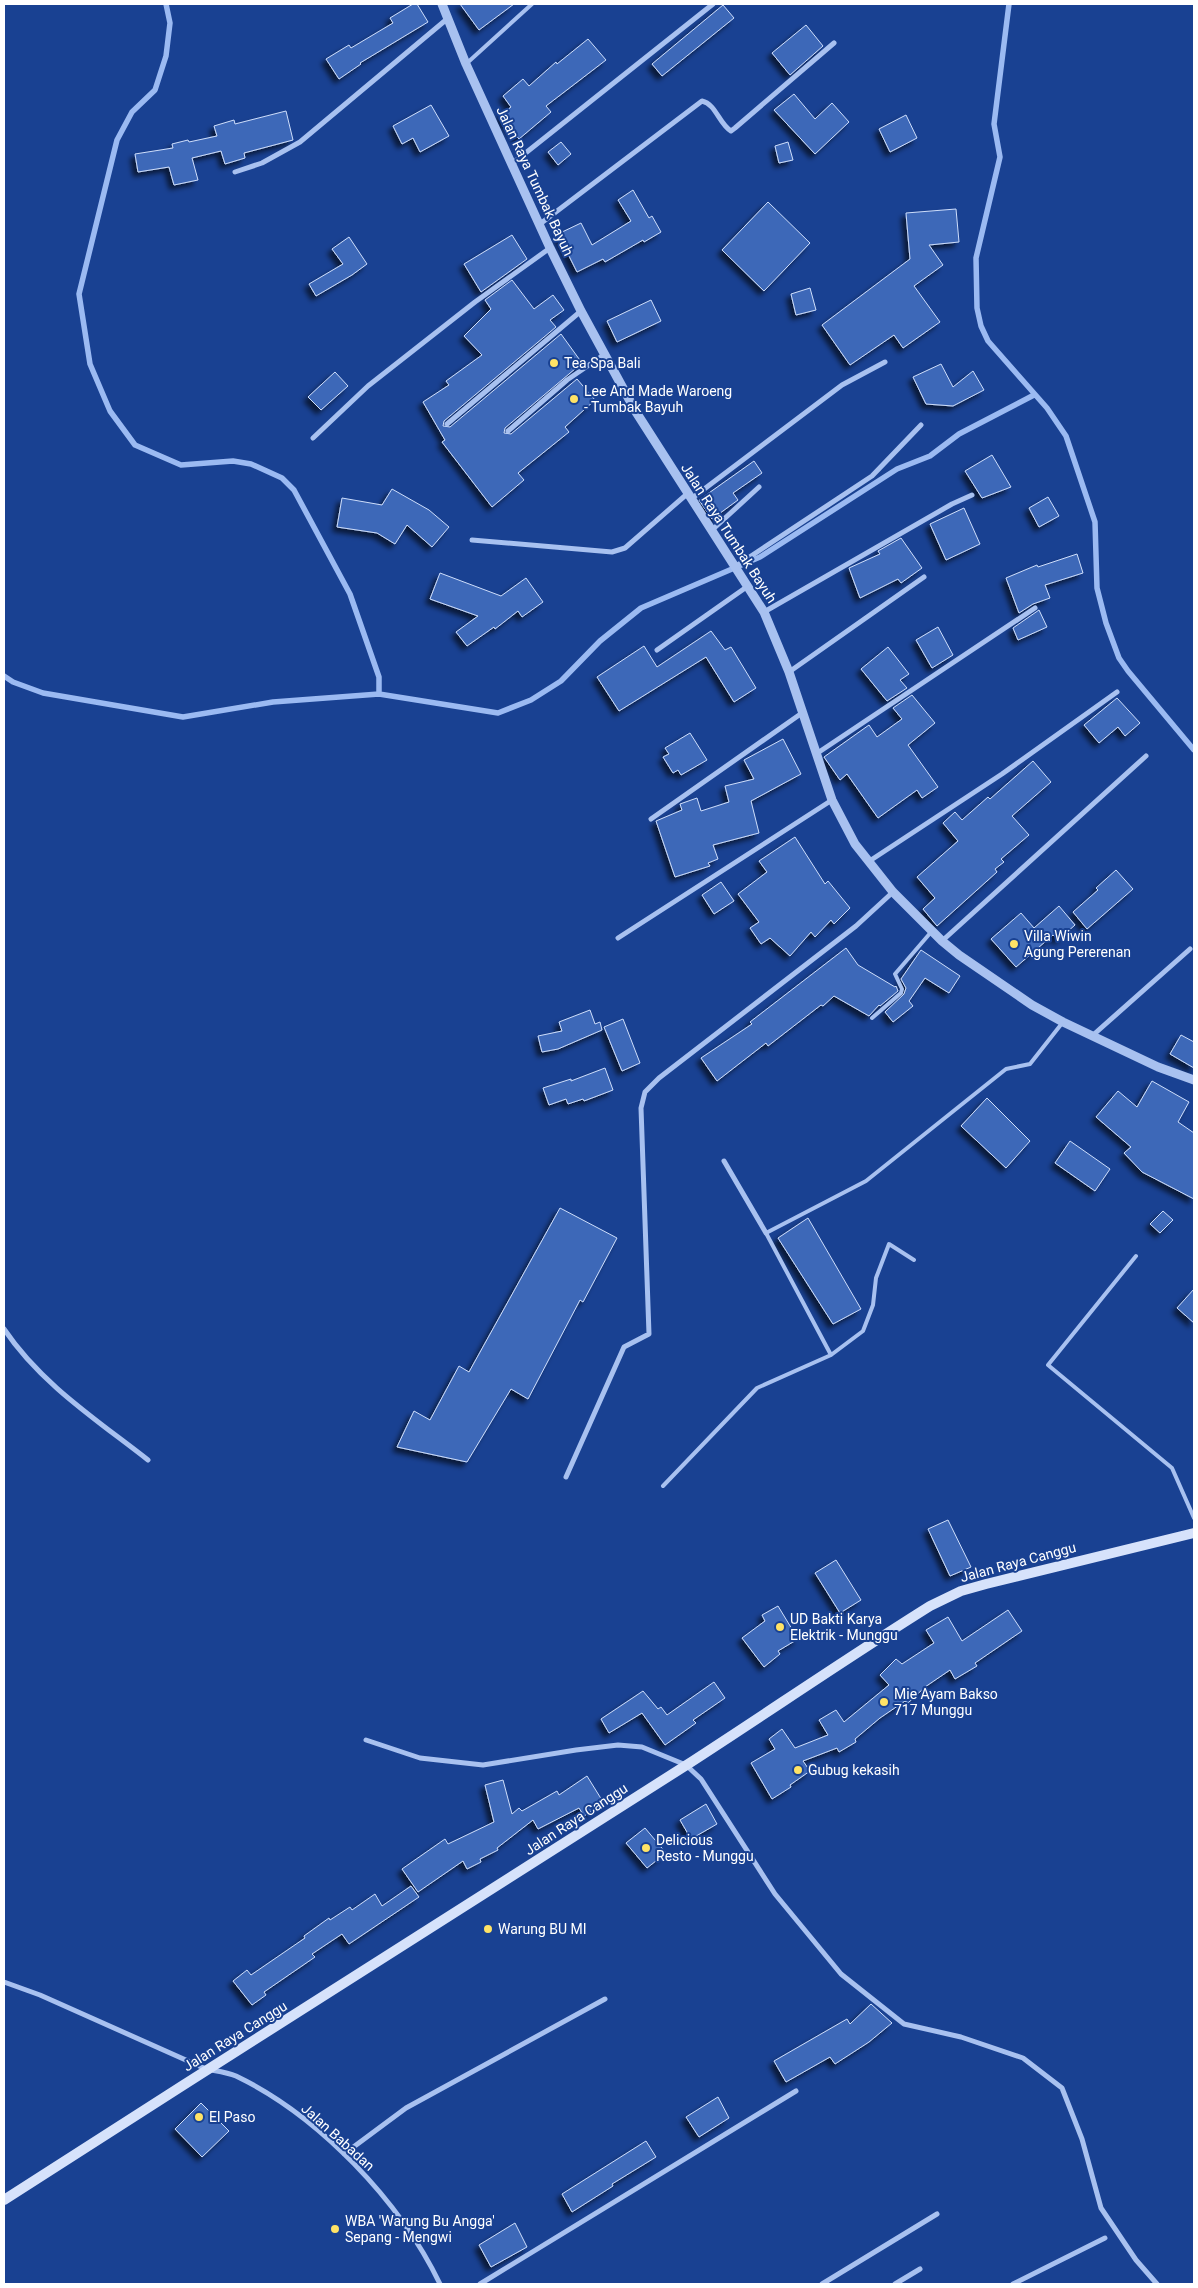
<svg xmlns="http://www.w3.org/2000/svg" width="1198" height="2288" viewBox="0 0 1198 2288" font-family="Roboto,sans-serif">
  <style>
    .lines { fill: none; stroke-linecap: round; stroke-linejoin: round }
    .stream { stroke: #9bbaf2; stroke-width: 5.5 }
    .building { fill: #3d67b8; stroke: #cedefb; filter: url(#shadow) }
    .service { stroke: #a8c1f0; stroke-width: 4 }
    .minor { stroke: #a8c1f0; stroke-width: 5 }
    .tertiary { stroke: #a8c1f0; stroke-width: 9 }
    .secondary { stroke: #d6e2fb; stroke-width: 10 }
    .poi-dot { fill: #ffe366; stroke: #194192; stroke-width: 2 }
    .labels { text-anchor: middle; dominant-baseline: central; stroke-width: 4; stroke-linejoin: round; paint-order: stroke }
    .street-label { font-size: 14px; fill: #fff; stroke: #194192 }
    .poi-label { font-size: 14px; fill: #fff; stroke: #194192; text-anchor: start }
  </style>
  <defs>
    <filter id="shadow"><feDropShadow dx="-4.5" dy="4.5" stdDeviation="2.5" flood-color="#0009"/></filter>
  </defs>
  <rect width="100%" height="100%" fill="#194192"/>
  <g class="lines">
    <!-- stream -->
    <path class="stream" d="M 166,4 L 170,23 L 166,56 L 155,90 L 132,112 L 117,140 L 79,294 L 90,364 L 110,411 L 135,445 L 181,465 L 233,461 L 251,464 L 282,478 L 294,490 L 350,594 L 379,677 L 379,694
      M 1009,4 L 994,124 L 1000,157 L 976,258 L 977,308 L 981,326 L 988,341 L 1047,408 L 1066,436 L 1095,522 L 1097,588 L 1106,623 L 1119,658 L 1128,671 L 1194,750
      M 4,676 L 13,682 L 43,693 L 183,717 L 273,702 L 379,694 L 498,713 L 531,700 L 561,681 L 600,641 L 641,608 L 760,557 L 897,469 L 930,456 L 959,434 L 1034,395"/>
  </g>
  <!-- building -->
  <path class="building" d="M 413,4 L 417,4 L 428,22 L 360,63 L 361,64 L 339,79 L 326,59 L 349,45 L 351,48 L 393,23 L 390,18 Z
    M 460,4 L 514,4 L 479,30 Z
    M 723,5 L 734,18 L 662,76 L 652,64 Z
    M 806,25 L 823,46 L 790,75 L 772,53 Z
    M 588,39 L 606,60 L 546,106 L 551,112 L 519,139 L 500,116 L 511,107 L 503,96 L 523,79 L 529,86 L 556,62 L 557,64 Z
    M 794,94 L 815,119 L 832,103 L 849,122 L 815,154 L 774,110 Z
    M 431,105 L 449,136 L 420,152 L 413,138 L 402,144 L 393,126 Z
    M 286,111 L 293,140 L 244,153 L 245,158 L 225,164 L 221,151 L 192,158 L 198,180 L 174,185 L 169,167 L 138,172 L 135,154 L 173,148 L 172,144 L 188,140 L 189,142 L 217,136 L 214,126 L 234,120 L 235,124 Z
    M 906,115 L 917,138 L 890,152 L 879,129 Z
    M 561,142 L 571,154 L 558,165 L 548,152 Z
    M 788,142 L 793,160 L 779,163 L 775,146 Z
    M 633,190 L 649,218 L 652,216 L 661,232 L 644,242 L 643,240 L 605,262 L 603,259 L 577,272 L 558,234 L 581,223 L 592,245 L 631,221 L 618,200 Z
    M 768,202 L 810,243 L 764,291 L 722,250 Z
    M 956,209 L 959,242 L 929,245 L 943,265 L 914,286 L 940,322 L 903,348 L 894,335 L 850,365 L 822,325 L 910,259 L 906,213 Z
    M 512,235 L 527,259 L 481,292 L 464,264 Z
    M 349,237 L 367,264 L 352,275 L 316,296 L 309,284 L 343,264 L 332,249 Z
    M 512,280 L 534,309 L 553,295 L 564,310 L 550,320 L 556,327 L 444,421 L 443,426 L 450,427 L 561,334 L 582,363 L 505,428 L 504,433 L 511,434 L 577,379 L 595,400 L 565,427 L 569,432 L 518,473 L 524,480 L 492,507 L 442,442 L 445,440 L 423,402 L 449,385 L 446,381 L 482,355 L 464,336 L 491,309 L 485,300 Z
    M 810,288 L 816,310 L 796,315 L 791,294 Z
    M 651,300 L 661,321 L 617,342 L 607,321 Z
    M 941,364 L 953,387 L 973,371 L 984,390 L 953,406 L 926,404 L 913,377 Z
    M 335,372 L 348,386 L 321,410 L 308,397 Z
    M 992,455 L 1011,487 L 982,498 L 965,471 Z
    M 754,461 L 762,473 L 733,493 L 738,500 L 712,519 L 699,500 Z
    M 392,489 L 429,510 L 449,527 L 432,547 L 407,525 L 395,544 L 377,533 L 337,527 L 342,498 L 382,505 Z
    M 1048,497 L 1059,516 L 1039,527 L 1029,508 Z
    M 964,508 L 980,544 L 946,560 L 930,524 Z
    M 901,538 L 922,568 L 901,583 L 898,579 L 860,598 L 849,568 L 880,554 L 878,551 Z
    M 1077,554 L 1083,573 L 1045,585 L 1050,598 L 1033,604 L 1019,613 L 1006,578 L 1037,565 L 1038,567 Z
    M 440,573 L 501,596 L 526,578 L 543,602 L 522,617 L 518,611 L 495,629 L 494,627 L 467,646 L 456,632 L 478,616 L 430,599 Z
    M 1039,610 L 1047,627 L 1018,640 L 1013,628 Z
    M 938,627 L 953,655 L 932,668 L 916,640 Z
    M 711,631 L 725,650 L 731,647 L 756,688 L 734,702 L 706,657 L 619,711 L 597,677 L 644,646 L 657,667 Z
    M 888,647 L 909,674 L 900,680 L 907,688 L 887,701 L 861,669 Z
    M 912,695 L 935,723 L 908,745 L 938,787 L 922,798 L 917,790 L 878,818 L 847,774 L 840,780 L 824,757 L 869,725 L 877,737 L 902,719 L 893,708 Z
    M 1117,698 L 1140,723 L 1125,736 L 1118,727 L 1099,743 L 1084,725 Z
    M 690,733 L 707,760 L 681,775 L 678,770 L 673,773 L 663,757 L 669,754 L 665,748 Z
    M 783,739 L 801,774 L 751,801 L 759,833 L 713,845 L 718,859 L 708,863 L 710,866 L 675,877 L 656,821 L 682,810 L 680,804 L 697,798 L 701,811 L 729,802 L 725,786 L 754,779 L 744,760 Z
    M 1033,761 L 1051,782 L 1012,816 L 1029,835 L 1001,859 L 1004,862 L 995,869 L 997,872 L 937,926 L 923,909 L 935,898 L 917,877 L 958,841 L 943,823 L 955,812 L 962,820 L 988,797 L 990,799 Z
    M 795,837 L 825,884 L 828,881 L 850,908 L 834,924 L 831,920 L 815,937 L 811,932 L 790,956 L 770,938 L 761,944 L 750,928 L 759,922 L 738,894 L 767,872 L 759,861 Z
    M 1116,870 L 1133,889 L 1087,929 L 1073,912 L 1098,890 L 1096,888 Z
    M 721,882 L 734,901 L 714,914 L 702,895 Z
    M 1059,906 L 1075,925 L 1058,940 L 1053,935 L 1016,967 L 991,939 L 1021,913 L 1034,928 Z
    M 846,948 L 858,965 L 895,987 L 896,986 L 898,991 L 880,1006 L 879,1005 L 869,1016 L 834,996 L 823,1006 L 821,1005 L 768,1046 L 766,1043 L 717,1081 L 701,1058 L 752,1024 L 750,1022 Z
    M 921,950 L 960,976 L 949,993 L 925,978 L 909,1001 L 913,1006 L 893,1022 L 885,1012 L 904,994 L 906,988 L 901,979 Z
    M 590,1010 L 595,1024 L 600,1022 L 602,1030 L 558,1049 L 542,1052 L 538,1036 L 562,1031 L 559,1022 Z
    M 623,1019 L 640,1063 L 622,1071 L 604,1027 Z
    M 1181,1035 L 1194,1042 L 1194,1068 L 1170,1054 Z
    M 605,1068 L 613,1090 L 584,1101 L 583,1099 L 568,1104 L 566,1099 L 549,1105 L 543,1088 L 571,1079 L 571,1081 Z
    M 1152,1081 L 1189,1102 L 1178,1122 L 1194,1133 L 1194,1199 L 1142,1172 L 1124,1153 L 1131,1147 L 1096,1117 L 1118,1091 L 1137,1107 Z
    M 987,1098 L 1030,1141 L 1006,1168 L 961,1126 Z
    M 1070,1141 L 1110,1169 L 1095,1191 L 1055,1163 Z
    M 560,1208 L 617,1238 L 583,1302 L 580,1300 L 528,1399 L 511,1389 L 467,1462 L 397,1447 L 414,1411 L 430,1420 L 459,1366 L 469,1372 Z
    M 1163,1211 L 1173,1220 L 1160,1233 L 1150,1224 Z
    M 808,1218 L 861,1309 L 833,1324 L 778,1238 Z
    M 1194,1289 L 1194,1323 L 1177,1308 Z
    M 948,1520 L 971,1567 L 950,1576 L 928,1529 Z
    M 836,1560 L 861,1600 L 840,1613 L 815,1573 Z
    M 778,1606 L 798,1639 L 778,1651 L 780,1654 L 764,1667 L 742,1638 L 765,1621 L 762,1615 Z
    M 1008,1610 L 1022,1631 L 975,1663 L 977,1666 L 955,1679 L 950,1670 L 925,1687 L 908,1703 L 905,1701 L 880,1718 L 855,1739 L 856,1742 L 839,1752 L 837,1748 L 803,1761 L 810,1771 L 790,1785 L 791,1787 L 772,1799 L 751,1763 L 775,1749 L 769,1739 L 782,1729 L 795,1748 L 828,1735 L 819,1720 L 836,1710 L 844,1722 L 889,1685 L 880,1675 L 896,1659 L 902,1664 L 934,1643 L 926,1630 L 948,1617 L 962,1641 Z
    M 714,1682 L 725,1698 L 693,1720 L 696,1723 L 665,1745 L 642,1713 L 609,1733 L 601,1719 L 643,1691 L 658,1709 L 661,1707 L 667,1715 Z
    M 587,1776 L 605,1805 L 601,1805 L 584,1816 L 579,1808 L 538,1829 L 533,1820 L 497,1848 L 498,1850 L 480,1859 L 481,1862 L 467,1869 L 463,1861 L 418,1892 L 402,1869 L 445,1839 L 448,1844 L 494,1822 L 485,1785 L 503,1780 L 512,1814 L 519,1808 L 522,1811 L 557,1791 L 559,1795 Z
    M 706,1804 L 717,1824 L 691,1839 L 680,1820 Z
    M 645,1828 L 666,1853 L 647,1868 L 626,1843 Z
    M 411,1886 L 419,1897 L 349,1944 L 342,1934 L 312,1954 L 315,1957 L 264,1992 L 266,1995 L 252,2005 L 233,1981 L 247,1970 L 251,1975 L 305,1938 L 304,1936 L 329,1918 L 330,1920 L 350,1907 L 352,1910 L 375,1894 L 382,1906 Z
    M 871,2004 L 892,2023 L 869,2042 L 835,2064 L 830,2057 L 786,2082 L 774,2061 L 847,2019 L 850,2024 Z
    M 718,2097 L 729,2118 L 699,2137 L 686,2117 Z
    M 201,2103 L 229,2131 L 202,2157 L 175,2129 Z
    M 646,2141 L 656,2157 L 612,2184 L 613,2186 L 572,2212 L 562,2194 Z
    M 515,2223 L 527,2247 L 491,2267 L 479,2245 Z"/>
  <g class="lines">
    <!-- service -->
    <path class="service" d="M 466,64 L 532,4
      M 872,1018 L 901,993 L 902,989 L 895,974 L 932,931
      M 1136,1256 L 1048,1365 L 1172,1468 L 1194,1518
      M 831,1355 L 863,1331 L 873,1305 L 876,1278 L 889,1244 L 914,1260
      M 663,1486 L 757,1388 L 831,1355 L 766,1233 L 866,1181 L 1006,1069 L 1030,1064 L 1063,1022"/>
    <!-- minor -->
    <path class="minor" d="M 513,163 L 713,4
      M 235,172 L 262,163 L 300,142 L 447,19
      M 540,224 L 702,101 C 716,104 719,124 731,131 L 735,128 L 834,43
      M 447,424 L 581,311
      M 508,431 L 567,380 L 605,354
      M 313,438 L 368,386 L 475,302 L 550,248
      M 691,499 L 842,385 L 885,362
      M 711,531 L 759,487
      M 472,540 L 612,552 L 625,548 L 687,494
      M 736,566 L 872,476 L 921,425
      M 764,612 L 952,504 L 972,495
      M 657,650 L 748,586
      M 789,672 L 924,577
      M 816,754 L 1035,608
      M 651,819 L 802,713
      M 868,862 L 1002,774 L 1117,692
      M 618,938 L 832,800
      M 942,941 L 1146,756
      M 1092,1036 L 1190,949
      M 724,1161 L 766,1233
      M 4,1329 C 41,1384 97,1420 148,1460
      M 566,1477 L 624,1347 L 649,1334 L 641,1108 L 645,1092 L 659,1078 L 856,926 L 893,892
      M 366,1740 L 420,1758 L 483,1765 L 576,1750 L 618,1745 L 642,1747 L 686,1765 L 701,1779 L 775,1894 L 841,1974 L 904,2024 L 961,2037 L 1023,2058 L 1062,2088 L 1082,2139 L 1101,2208 L 1136,2260 L 1157,2284
      M 4,1982 L 40,1995 L 206,2069 C 216,2071 227,2072 236,2076 C 319,2116 400,2201 440,2284
      M 344,2154 L 406,2108 L 605,1999
      M 480,2284 L 796,2091
      M 822,2284 L 937,2214
      M 895,2284 L 920,2269
      M 1013,2284 L 1105,2238"/>
    <!-- tertiary -->
    <path class="tertiary" d="M 442,4 L 466,64 L 550,248 L 581,311 L 636,412 L 764,612 L 789,672 L 832,800 L 855,844 L 893,892 L 942,941 L 959,955 L 1032,1005 L 1063,1022 L 1158,1067 L 1194,1080"/>
    <!-- secondary -->
    <path class="secondary" d="M 4,2200 C 230,2054 458,1912 685,1766 C 767,1713 847,1658 930,1606 L 961,1591 L 986,1584 L 1194,1533"/>
  </g>
  <!-- markers -->
  <g class="poi-dot">
    <circle cx="554" cy="363" r="5"/>
    <circle cx="574" cy="399" r="5"/>
    <circle cx="1014" cy="944" r="5"/>
    <circle cx="780" cy="1627" r="5"/>
    <circle cx="884" cy="1702" r="5"/>
    <circle cx="798" cy="1770" r="5"/>
    <circle cx="646" cy="1848" r="5"/>
    <circle cx="488" cy="1929" r="5"/>
    <circle cx="199" cy="2117" r="5"/>
    <circle cx="335" cy="2229" r="5"/>
  </g>
  <g class="labels">
    <!-- street labels -->
    <g class="street-label">
      <text transform="translate(535 181) rotate(65)">Jalan Raya Tumbak Bayuh</text>
      <text transform="translate(729 533) rotate(57)">Jalan Raya Tumbak Bayuh</text>
      <text transform="translate(1018 1562) rotate(-15)">Jalan Raya Canggu</text>
      <text transform="translate(576 1819) rotate(-33)">Jalan Raya Canggu</text>
      <text transform="translate(235 2036) rotate(-32)">Jalan Raya Canggu</text>
      <text transform="translate(338 2137) rotate(42)">Jalan Babadan</text>
    </g>
    <!-- poi labels -->
    <g class="poi-label">
      <text x="564" y="363">Tea Spa Bali</text>
      <text x="584" y="391">Lee And Made Waroeng<tspan x="584" dy="16">- Tumbak Bayuh</tspan></text>
      <text x="1024" y="936">Villa Wiwin<tspan x="1024" dy="16">Agung Pererenan</tspan></text>
      <text x="790" y="1619">UD Bakti Karya<tspan x="790" dy="16">Elektrik - Munggu</tspan></text>
      <text x="894" y="1694">Mie Ayam Bakso<tspan x="894" dy="16">717 Munggu</tspan></text>
      <text x="808" y="1770">Gubug kekasih</text>
      <text x="656" y="1840">Delicious<tspan x="656" dy="16">Resto - Munggu</tspan></text>
      <text x="498" y="1929">Warung BU MI</text>
      <text x="209" y="2117">El Paso</text>
      <text x="345" y="2221">WBA 'Warung Bu Angga'<tspan x="345" dy="16">Sepang - Mengwi</tspan></text>
    </g>
  </g>
  <!-- border -->
  <rect width="1198" height="2288" fill="none" stroke="#ffffff" stroke-width="10"/>
</svg>
